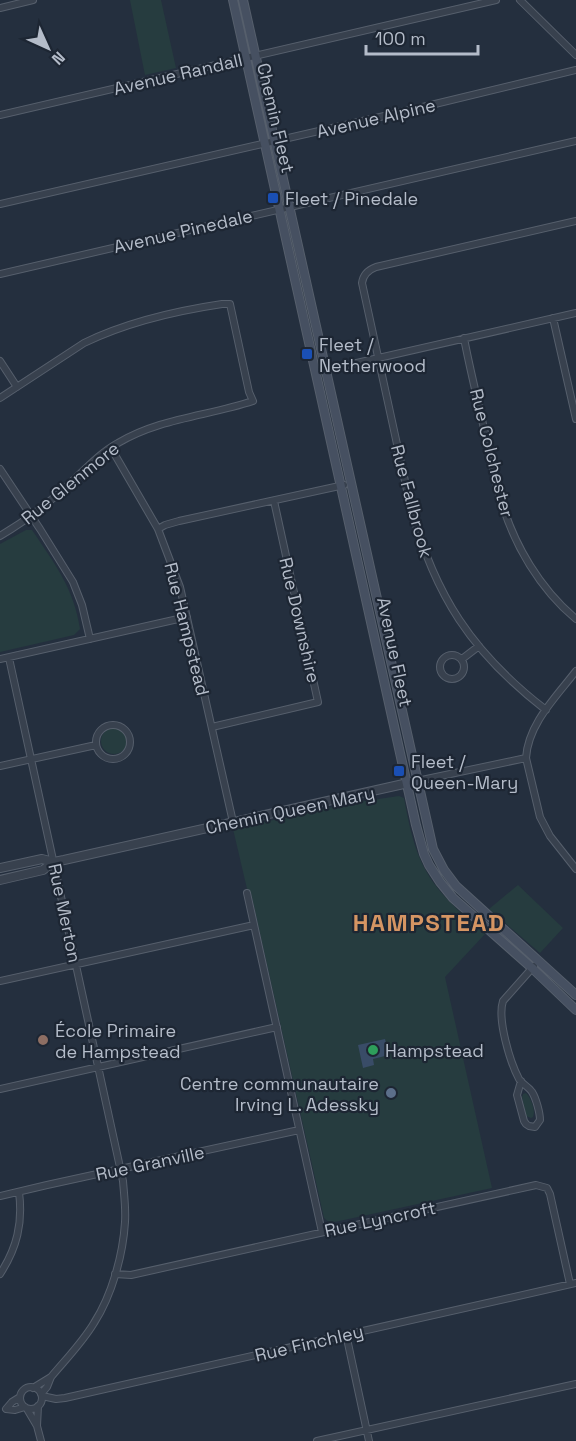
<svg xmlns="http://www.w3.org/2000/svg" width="576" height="1441" viewBox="0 0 576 1441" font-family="'Space Grotesk',sans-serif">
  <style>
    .green { fill: #263c3f }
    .water { fill: #394c67 }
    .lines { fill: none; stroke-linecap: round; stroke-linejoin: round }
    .minor-casing { stroke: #565f6c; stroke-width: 8 }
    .tertiary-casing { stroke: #565f6c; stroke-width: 10 }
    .secondary-casing { stroke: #565f6c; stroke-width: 10 }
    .minor { stroke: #38414e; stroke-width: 6 }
    .tertiary { stroke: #38414e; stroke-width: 8 }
    .secondary { stroke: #465061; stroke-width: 8 }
    .transit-dot { fill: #1a4fb4; stroke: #1d2633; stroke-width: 2 }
    .education-dot { fill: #8d6e63; stroke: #1d2633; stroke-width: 2 }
    .leisure-dot { fill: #2e9e5b; stroke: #1d2633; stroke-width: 2 }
    .service-dot { fill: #5c6f8a; stroke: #1d2633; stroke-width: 2 }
    .labels { text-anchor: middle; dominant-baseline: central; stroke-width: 4.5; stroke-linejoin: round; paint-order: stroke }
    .street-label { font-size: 18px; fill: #b4bcc9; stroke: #1d2633 }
    .poi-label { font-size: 18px; fill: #b4bcc9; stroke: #1d2633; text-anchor: start }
    .district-label { font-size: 24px; font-weight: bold; letter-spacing: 1.5px; fill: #d59563; stroke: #1d2633 }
  </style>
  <rect width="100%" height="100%" fill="#242f3e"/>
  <!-- green -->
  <path class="green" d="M 130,0 L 161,0 L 176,68 L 145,75 Z
    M 26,530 L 32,530 C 54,563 74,588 80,629 L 74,635 L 0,652 L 0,544 Z
    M101 741a13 13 0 1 1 26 0a13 13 0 1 1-26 0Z
    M 399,796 L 404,798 C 408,819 412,841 421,861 C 434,891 460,912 485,934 L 445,977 L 492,1188 L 330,1223 L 324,1218 L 251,893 L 248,893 L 233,829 L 351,803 Z
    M 518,885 L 563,928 L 540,953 L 489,909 Z
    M 526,1093 C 531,1098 536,1111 533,1117 L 531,1118 L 526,1116 L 522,1097 L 523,1094 Z"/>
  <!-- water -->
  <path class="water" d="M 385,1039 L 389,1055 L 373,1059 L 374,1065 L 363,1068 L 358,1045 Z"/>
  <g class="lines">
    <!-- minor casing -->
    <g class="minor-casing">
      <path id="minor" d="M 520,0 L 576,55
        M 0,8 L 33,0
        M 0,115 L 496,0
        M 0,204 L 406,111 L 576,70
        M 0,274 L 576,141
        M 553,318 L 576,419
        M 464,338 C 470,370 478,401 485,433 C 490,455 494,478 501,500 C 514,545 540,589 576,619
        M 0,361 L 17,387
        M 317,372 L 576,313
        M 0,398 L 84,343 C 127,322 175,311 222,304 L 230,304 L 249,392 L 253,401 C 208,416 160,418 118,443 C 98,454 83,472 66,487 C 46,505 24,522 0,536
        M 111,448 L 158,529 L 180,587 L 233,822
        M 0,469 L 40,529 L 73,582 L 82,605 L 90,639
        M 158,529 L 165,525 L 179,521 L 344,485
        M440 667a12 12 0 1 1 24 0a12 12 0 1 1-24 0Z
        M 9,658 L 123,1181 C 124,1194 126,1209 125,1222 C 123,1255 112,1295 94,1323 C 82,1343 66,1359 51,1377
        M 0,659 L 187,617
        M 462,659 L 479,646
        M 576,671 C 556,697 528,724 526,758 L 540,817 L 550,836 L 576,869
        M 546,710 C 472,653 434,595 410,504 L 362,283 C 363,275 368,270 376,267 L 576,221
        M96 742a17 17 0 1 1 34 0a17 17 0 1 1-34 0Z
        M 212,727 L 318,702 L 274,501
        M 0,766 L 96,745
        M 417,781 L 526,758
        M 247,893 L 322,1232
        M 0,981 L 254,925
        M 521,1081 L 517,1095 L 524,1121 L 526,1124 L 529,1126 L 535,1127 L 540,1120 C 540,1113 536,1098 532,1092 C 529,1087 522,1084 519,1079 C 510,1062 497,1019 503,1001 L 534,966
        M 0,1089 L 277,1027
        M 0,1196 L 47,1185 L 299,1130
        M 0,1274 C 17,1248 23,1223 19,1192
        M 115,1274 L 131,1275 L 536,1185 L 547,1188 L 550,1194 L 570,1284
        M 346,1334 L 369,1441
        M20 1398a11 11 0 1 1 22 0a11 11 0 1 1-22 0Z
        M 33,1388 L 51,1377 L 47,1387 L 41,1394
        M 42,1396 L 56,1399 L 65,1398 L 576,1283
        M 20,1397 L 12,1402 L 6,1409 L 15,1410 L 25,1407
        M 27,1409 L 37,1426 L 38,1406
        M 37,1426 L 41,1441
        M 317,1441 L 576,1384"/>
    </g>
    <!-- tertiary casing -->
    <g class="tertiary-casing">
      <path id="tertiary" d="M 0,868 L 42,859 L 54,862 L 64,860 L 417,781
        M 0,880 L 43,870 L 54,862"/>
    </g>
    <!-- secondary casing -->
    <g class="secondary-casing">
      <path id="secondary" d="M 233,0 L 416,825 L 424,854 L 429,865 L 440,882 L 453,898 L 532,968 L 576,1010
        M 243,0 L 433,849 L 444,870 L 456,886 L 576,995"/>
    </g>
    <!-- minor -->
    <use href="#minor" class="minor"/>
    <!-- tertiary -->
    <use href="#tertiary" class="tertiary"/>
    <!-- secondary -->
    <use href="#secondary" class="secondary"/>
  </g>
  <!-- markers -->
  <g class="transit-dot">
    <rect x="267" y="192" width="12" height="12" rx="3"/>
    <rect x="301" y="348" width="12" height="12" rx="3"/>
    <rect x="393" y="765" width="12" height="12" rx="3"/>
  </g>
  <circle class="education-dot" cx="43" cy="1040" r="6"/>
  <circle class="leisure-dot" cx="373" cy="1050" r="6"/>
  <circle class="service-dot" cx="391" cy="1093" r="6"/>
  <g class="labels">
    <!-- street labels -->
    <g class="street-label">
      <text transform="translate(178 74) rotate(-13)">Avenue Randall</text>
      <text transform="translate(276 118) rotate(77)">Chemin Fleet</text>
      <text transform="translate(376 118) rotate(-13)">Avenue Alpine</text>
      <text transform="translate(183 231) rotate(-13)">Avenue Pinedale</text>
      <text transform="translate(492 453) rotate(76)">Rue Colchester</text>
      <text transform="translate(70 483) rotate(-39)">Rue Glenmore</text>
      <text transform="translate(412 501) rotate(75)">Rue Fallbrook</text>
      <text transform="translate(300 620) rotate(77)">Rue Downshire</text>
      <text transform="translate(187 629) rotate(76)">Rue Hampstead</text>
      <text transform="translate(395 652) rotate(78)">Avenue Fleet</text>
      <text transform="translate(290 810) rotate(-12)">Chemin Queen Mary</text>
      <text transform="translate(65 913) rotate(78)">Rue Merton</text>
      <text transform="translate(150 1163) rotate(-12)">Rue Granville</text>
      <text transform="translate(380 1219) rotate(-12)">Rue Lyncroft</text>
      <text transform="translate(309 1343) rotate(-13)">Rue Finchley</text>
    </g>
    <!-- poi labels -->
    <g class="poi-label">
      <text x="285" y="198">Fleet / Pinedale</text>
      <text x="319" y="344">Fleet /<tspan x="319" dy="21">Netherwood</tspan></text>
      <text x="411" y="761">Fleet /<tspan x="411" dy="21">Queen-Mary</tspan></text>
      <text x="55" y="1030">École Primaire<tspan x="55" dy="21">de Hampstead</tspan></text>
      <text x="385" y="1050">Hampstead</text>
      <text x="379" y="1083" text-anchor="end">Centre communautaire<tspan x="379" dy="21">Irving L. Adessky</tspan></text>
    </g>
    <!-- district labels -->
    <g class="district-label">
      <text x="429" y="922">HAMPSTEAD</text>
    </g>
  </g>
  <!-- north arrow -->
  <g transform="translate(48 48) rotate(135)" stroke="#1d2633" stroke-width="4.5" paint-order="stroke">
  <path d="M0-4.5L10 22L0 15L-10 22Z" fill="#b4bcc9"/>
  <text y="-9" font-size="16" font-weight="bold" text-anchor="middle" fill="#b4bcc9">N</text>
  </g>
  <!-- scale -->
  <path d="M366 45v9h112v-9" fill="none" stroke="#b4bcc9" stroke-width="3"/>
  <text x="375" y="45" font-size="18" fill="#b4bcc9" stroke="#1d2633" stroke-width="4.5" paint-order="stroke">100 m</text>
</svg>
